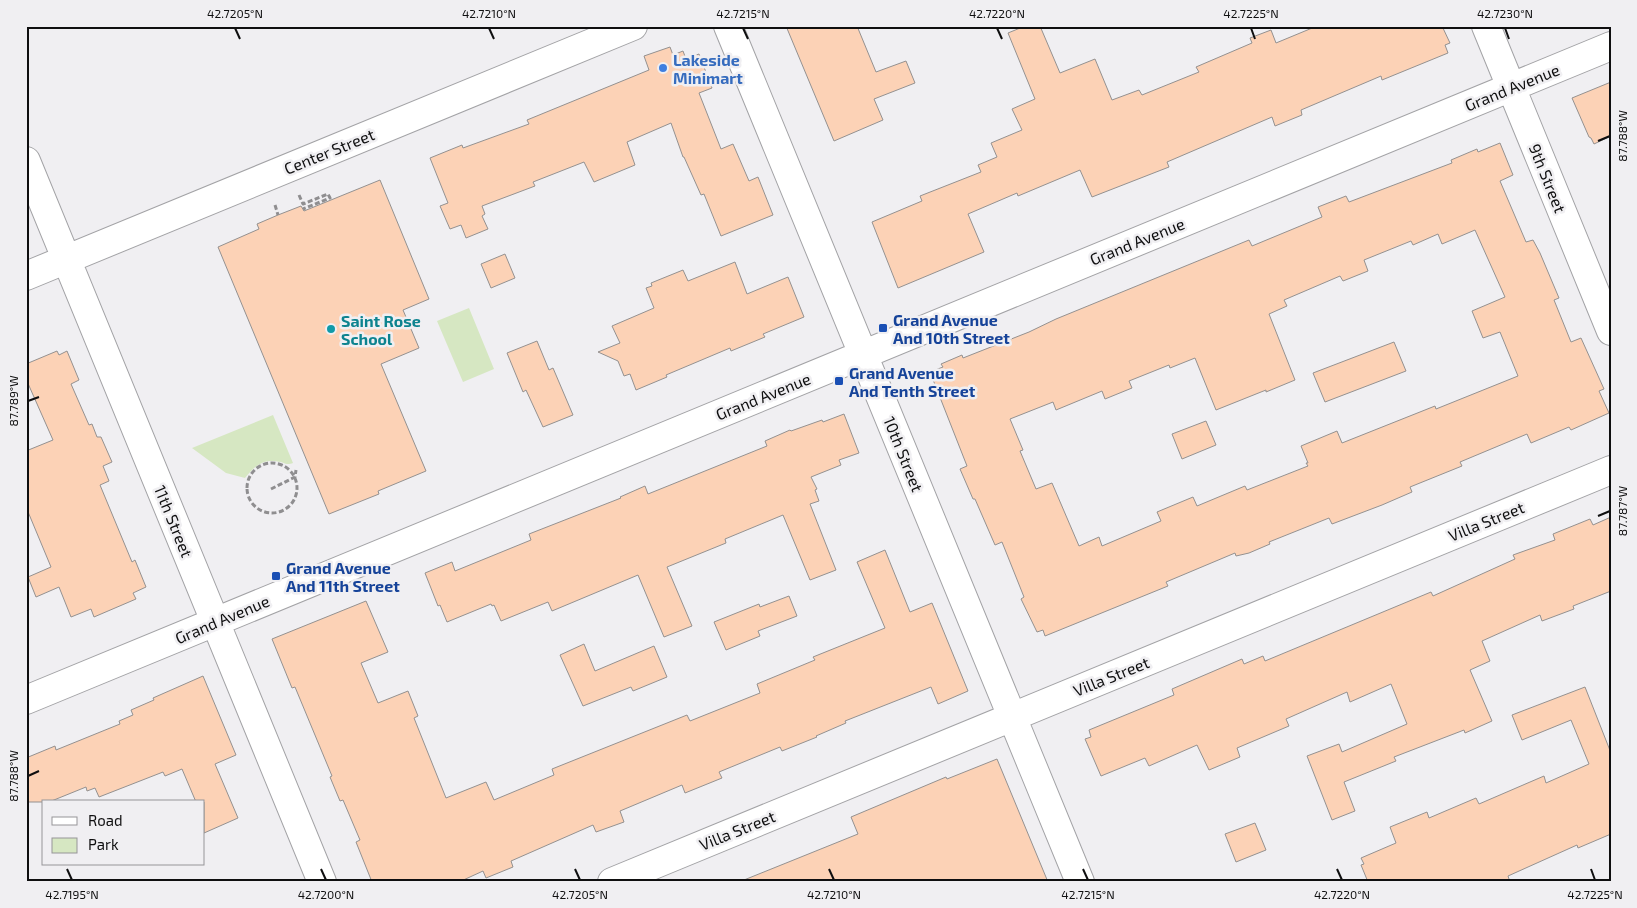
<svg xmlns="http://www.w3.org/2000/svg" width="1637" height="908" viewBox="0 0 1637 908" font-family="'Exo 2',sans-serif">
  <style>
    .green { fill: #d6e7c2 }
    .building { fill: #fcd2b6; stroke: #949190; fill-rule: evenodd }
    .lines { fill: none; stroke-linecap: round; stroke-linejoin: round }
    .minor-casing { stroke: #a3a3a6; stroke-width: 30 }
    .path { stroke: #8f8e90; stroke-width: 3; stroke-dasharray: 5 2.5; stroke-linecap: butt }
    .minor { stroke: #fff; stroke-width: 28 }
    .ticks { fill: none; stroke: #0f0f10; stroke-width: 2 }
    .shop-dot { fill: #3f7fe0; stroke: #f0eff2; stroke-width: 2 }
    .transit-dot { fill: #1a4fb4; stroke: #f0eff2; stroke-width: 2 }
    .culture-dot { fill: #0f9aa8; stroke: #f0eff2; stroke-width: 2 }
    .labels { text-anchor: middle; dominant-baseline: central; stroke-width: 5; stroke-linejoin: round; paint-order: stroke }
    .shop-label { font-size: 16px; font-weight: bold; fill: #366cbe; stroke: #f0eff2; text-anchor: start }
    .street-label { font-size: 16px; fill: #0f0f10; stroke: #f0eff2 }
    .transit-label { font-size: 16px; font-weight: bold; fill: #164399; stroke: #f0eff2; text-anchor: start }
    .culture-label { font-size: 16px; font-weight: bold; fill: #0d838f; stroke: #f0eff2; text-anchor: start }
    .neatline { fill: none; stroke: #0f0f10; stroke-width: 2 }
    .ticks-label { font-size: 12px; text-anchor: middle; fill: #0f0f10 }
  </style>
  <rect width="100%" height="100%" fill="#f0eff2"/>
  <!-- green -->
  <path class="green" d="M 469,308 L 494,369 L 463,382 L 437,321 Z
    M 273,415 L 293,463 C 288,465 286,464 281,462 C 263,458 256,465 245,478 L 226,473 L 192,448 Z"/>
  <!-- building -->
  <path class="building" d="M 786,26 L 857,26 L 876,72 L 906,61 L 915,83 L 874,99 L 883,120 L 834,141 Z
    M 1025,26 L 1040,26 L 1060,73 L 1095,59 L 1112,100 L 1139,90 L 1142,95 L 1199,72 L 1196,67 L 1252,43 L 1250,38 L 1271,30 L 1276,43 L 1317,26 L 1442,26 L 1450,43 L 1445,45 L 1448,53 L 1382,80 L 1381,76 L 1301,110 L 1302,115 L 1275,126 L 1272,117 L 1167,162 L 1169,167 L 1092,197 L 1080,170 L 1018,196 L 1017,193 L 968,214 L 984,252 L 898,288 L 872,222 L 922,201 L 920,196 L 981,172 L 978,165 L 997,157 L 991,143 L 1022,130 L 1012,109 L 1035,99 L 1008,33 Z
    M 670,47 L 673,55 L 683,51 L 686,59 L 699,54 L 712,88 L 699,93 L 721,149 L 733,144 L 749,181 L 758,177 L 773,215 L 721,236 L 704,194 L 701,195 L 684,157 L 683,157 L 671,123 L 627,142 L 635,165 L 594,182 L 584,162 L 533,182 L 535,186 L 482,206 L 485,214 L 482,216 L 488,229 L 466,238 L 461,225 L 450,229 L 440,206 L 448,203 L 430,158 L 462,145 L 463,148 L 529,124 L 527,120 L 649,70 L 644,56 Z
    M 1611,82 L 1611,136 L 1594,144 L 1591,138 L 1589,137 L 1572,98 Z
    M 1500,143 L 1513,175 L 1500,181 L 1526,242 L 1533,240 L 1540,253 L 1559,298 L 1554,300 L 1571,342 L 1581,338 L 1604,389 L 1599,391 L 1609,413 L 1571,430 L 1569,427 L 1531,443 L 1527,434 L 1460,462 L 1462,466 L 1410,487 L 1412,492 L 1382,505 L 1332,524 L 1329,518 L 1269,542 L 1270,544 L 1249,553 L 1236,556 L 1235,553 L 1166,582 L 1168,586 L 1045,636 L 1043,630 L 1037,632 L 1021,599 L 1024,597 L 1002,542 L 995,545 L 975,499 L 973,499 L 960,469 L 967,466 L 930,372 L 943,367 L 941,364 L 962,355 L 963,358 L 1029,332 L 1056,319 L 1249,240 L 1252,246 L 1322,217 L 1318,207 L 1346,196 L 1349,202 L 1452,163 L 1451,160 L 1477,149 L 1478,152 ZM 1475,230 L 1505,297 L 1472,311 L 1483,338 L 1500,332 L 1518,376 L 1436,409 L 1435,406 L 1342,443 L 1337,431 L 1301,446 L 1308,463 L 1306,463 L 1308,466 L 1247,490 L 1245,486 L 1197,506 L 1193,497 L 1157,512 L 1161,521 L 1102,546 L 1099,537 L 1079,546 L 1052,483 L 1036,489 L 1020,451 L 1023,450 L 1010,419 L 1053,402 L 1056,410 L 1102,391 L 1105,399 L 1132,388 L 1129,381 L 1169,365 L 1170,368 L 1195,358 L 1216,410 L 1266,390 L 1266,392 L 1295,380 L 1269,314 L 1287,306 L 1284,300 L 1340,276 L 1343,281 L 1368,271 L 1364,260 L 1411,241 L 1413,245 L 1438,234 L 1442,244 Z
    M 380,180 L 429,299 L 403,310 L 419,348 L 381,364 L 426,471 L 378,491 L 379,494 L 329,514 L 218,247 L 259,229 L 257,224 L 278,215 L 301,206 L 304,211 Z
    M 505,254 L 515,278 L 491,288 L 481,264 Z
    M 735,262 L 747,294 L 788,277 L 804,317 L 763,334 L 765,337 L 731,351 L 730,348 L 666,375 L 667,377 L 636,390 L 630,374 L 624,376 L 618,361 L 598,352 L 620,343 L 612,326 L 654,308 L 646,288 L 652,286 L 651,283 L 683,270 L 688,281 Z
    M 537,341 L 549,370 L 553,368 L 573,415 L 543,427 L 526,390 L 523,392 L 507,353 Z
    M 1394,342 L 1406,371 L 1325,402 L 1313,373 Z
    M 57,351 L 59,355 L 67,351 L 79,380 L 71,384 L 89,425 L 92,424 L 97,437 L 101,437 L 112,462 L 103,466 L 109,481 L 100,485 L 132,562 L 135,560 L 146,587 L 133,593 L 136,599 L 94,617 L 91,609 L 71,617 L 59,587 L 36,597 L 28,577 L 51,567 L 26,507 L 26,451 L 53,440 L 26,379 L 26,364 Z
    M 844,414 L 859,453 L 839,460 L 841,465 L 811,477 L 817,489 L 815,490 L 819,501 L 810,504 L 836,570 L 810,580 L 783,515 L 725,539 L 726,543 L 667,567 L 692,626 L 664,637 L 638,575 L 552,611 L 548,602 L 501,621 L 494,605 L 492,606 L 491,604 L 447,622 L 440,605 L 438,606 L 425,573 L 452,562 L 455,571 L 531,540 L 529,534 L 621,498 L 620,497 L 645,486 L 648,494 L 767,446 L 765,441 L 790,430 L 791,431 L 822,420 L 823,422 Z
    M 1206,421 L 1216,445 L 1182,459 L 1172,434 Z
    M 1611,517 L 1611,591 L 1573,606 L 1574,609 L 1542,621 L 1540,615 L 1482,641 L 1490,661 L 1470,670 L 1492,721 L 1465,733 L 1464,730 L 1394,757 L 1396,761 L 1344,782 L 1355,811 L 1332,820 L 1307,756 L 1339,744 L 1342,752 L 1407,724 L 1391,684 L 1350,702 L 1347,692 L 1286,719 L 1289,726 L 1237,748 L 1240,757 L 1209,770 L 1197,745 L 1149,766 L 1145,758 L 1101,776 L 1085,739 L 1091,737 L 1089,730 L 1174,695 L 1172,689 L 1242,659 L 1244,664 L 1263,656 L 1265,661 L 1431,592 L 1433,596 L 1515,559 L 1513,555 L 1555,540 L 1553,534 L 1590,519 L 1593,525 Z
    M 885,550 L 910,612 L 932,603 L 968,691 L 938,704 L 931,687 L 845,721 L 846,723 L 816,736 L 817,737 L 782,751 L 780,747 L 719,772 L 722,778 L 685,793 L 682,785 L 620,811 L 624,822 L 596,832 L 593,825 L 511,861 L 513,867 L 486,878 L 483,871 L 459,882 L 372,882 L 356,842 L 360,840 L 343,800 L 340,801 L 330,777 L 332,776 L 295,687 L 292,688 L 272,639 L 366,601 L 388,652 L 361,663 L 378,703 L 408,691 L 418,716 L 414,718 L 446,798 L 486,782 L 494,800 L 554,775 L 552,769 L 687,715 L 690,721 L 760,693 L 757,684 L 815,660 L 813,657 L 885,628 L 857,562 Z
    M 789,596 L 797,616 L 758,631 L 760,636 L 726,650 L 714,622 L 759,604 L 760,607 Z
    M 584,644 L 595,671 L 654,646 L 667,677 L 633,691 L 631,687 L 583,706 L 560,655 Z
    M 203,676 L 236,755 L 215,764 L 238,818 L 204,833 L 204,802 L 196,802 L 182,769 L 165,776 L 163,772 L 99,797 L 95,788 L 87,791 L 86,787 L 49,802 L 26,802 L 26,758 L 55,746 L 56,750 L 120,724 L 119,721 L 133,715 L 131,710 L 154,700 L 153,698 Z
    M 1585,687 L 1611,753 L 1611,834 L 1578,848 L 1577,845 L 1508,876 L 1510,882 L 1368,882 L 1361,865 L 1364,864 L 1361,858 L 1396,843 L 1390,827 L 1427,812 L 1429,818 L 1476,798 L 1479,804 L 1544,776 L 1546,783 L 1589,764 L 1571,720 L 1522,740 L 1512,715 Z
    M 997,759 L 1048,882 L 739,882 L 858,834 L 851,817 L 946,777 L 947,779 Z
    M 1255,823 L 1266,850 L 1236,862 L 1225,834 Z"/>
  <g class="lines">
    <!-- minor casing -->
    <g class="minor-casing">
      <path id="minor" d="M 728,26 L 1080,882
        M 1486,26 L 1611,331
        M 26,161 L 322,882
        M 26,276 L 633,26
        M 26,700 L 1611,46
        M 612,882 L 1611,470"/>
    </g>
    <!-- path -->
    <path class="path" d="M 299,195 L 303,204 L 328,194 L 330,198 L 303,209
      M 275,205 L 278,215
      M247 488a25 25 0 1 1 50 0a25 25 0 1 1-50 0Z
      M 271,489 L 295,477 L 296,470"/>
    <!-- minor -->
    <use href="#minor" class="minor"/>
  </g>
  <!-- ticks -->
  <path class="ticks" d="M 235,28 L 240,39M 489,28 L 494,39M 743,28 L 748,39M 997,28 L 1002,39M 1251,28 L 1255,39M 1505,28 L 1509,39M 1598,141 L 1610,136M 28,401 L 39,397M 1598,516 L 1610,511M 28,776 L 39,771M 67,869 L 72,880M 321,869 L 326,880M 575,869 L 580,880M 829,869 L 834,880M 1083,869 L 1088,880M 1337,869 L 1342,880M 1591,869 L 1595,880"/>
  <!-- markers -->
  <circle class="shop-dot" cx="663" cy="68" r="5"/>
  <g class="transit-dot">
    <rect x="878" y="323" width="10" height="10" rx="2.5"/>
    <rect x="834" y="376" width="10" height="10" rx="2.5"/>
    <rect x="271" y="571" width="10" height="10" rx="2.5"/>
  </g>
  <circle class="culture-dot" cx="331" cy="329" r="5"/>
  <g class="labels">
    <!-- shop labels -->
    <g class="shop-label">
      <text x="673" y="59">Lakeside<tspan x="673" dy="18">Minimart</tspan></text>
    </g>
    <!-- street labels -->
    <g class="street-label">
      <text transform="translate(1512 87) rotate(-22)">Grand Avenue</text>
      <text transform="translate(329 151) rotate(-22)">Center Street</text>
      <text transform="translate(1548 178) rotate(68)">9th Street</text>
      <text transform="translate(1137 241) rotate(-22)">Grand Avenue</text>
      <text transform="translate(763 396) rotate(-22)">Grand Avenue</text>
      <text transform="translate(904 454) rotate(68)">10th Street</text>
      <text transform="translate(174 521) rotate(68)">11th Street</text>
      <text transform="translate(1486 521) rotate(-22)">Villa Street</text>
      <text transform="translate(222 619) rotate(-23)">Grand Avenue</text>
      <text transform="translate(1111 676) rotate(-22)">Villa Street</text>
      <text transform="translate(737 830) rotate(-22)">Villa Street</text>
    </g>
    <!-- transit labels -->
    <g class="transit-label">
      <text x="893" y="319">Grand Avenue<tspan x="893" dy="18">And 10th Street</tspan></text>
      <text x="849" y="372">Grand Avenue<tspan x="849" dy="18">And Tenth Street</tspan></text>
      <text x="286" y="567">Grand Avenue<tspan x="286" dy="18">And 11th Street</tspan></text>
    </g>
    <!-- culture labels -->
    <g class="culture-label">
      <text x="341" y="320">Saint Rose<tspan x="341" dy="18">School</tspan></text>
    </g>
  </g>
  <!-- border -->
  <rect width="1637" height="908" fill="none" stroke="#f0eff2" stroke-width="55"/>
  <!-- legend -->
  <rect x="42" y="800" width="162" height="65" fill="#f0eff2" stroke="#969598"/>
  <rect x="52" y="817" width="25" height="8" fill="#ffffff" stroke="#969598"/>
  <text x="88" y="826" font-size="15" fill="#0f0f10">Road</text>
  <rect x="52" y="838" width="25" height="15" fill="#d6e7c2" stroke="#969598"/>
  <text x="88" y="850" font-size="15" fill="#0f0f10">Park</text>
  <rect x="28" y="28" width="1582" height="852" class="neatline"/>
  <g class="ticks-label">
    <text x="235" y="18">42.7205°N</text>
    <text x="489" y="18">42.7210°N</text>
    <text x="743" y="18">42.7215°N</text>
    <text x="997" y="18">42.7220°N</text>
    <text x="1251" y="18">42.7225°N</text>
    <text x="1505" y="18">42.7230°N</text>
    <text transform="translate(1623 136) rotate(-90)" y="4">87.788°W</text>
    <text transform="translate(14 401) rotate(-90)" y="4">87.789°W</text>
    <text transform="translate(1623 511) rotate(-90)" y="4">87.787°W</text>
    <text transform="translate(14 776) rotate(-90)" y="4">87.788°W</text>
    <text x="72" y="899">42.7195°N</text>
    <text x="326" y="899">42.7200°N</text>
    <text x="580" y="899">42.7205°N</text>
    <text x="834" y="899">42.7210°N</text>
    <text x="1088" y="899">42.7215°N</text>
    <text x="1342" y="899">42.7220°N</text>
    <text x="1595" y="899">42.7225°N</text>
  </g>
</svg>
